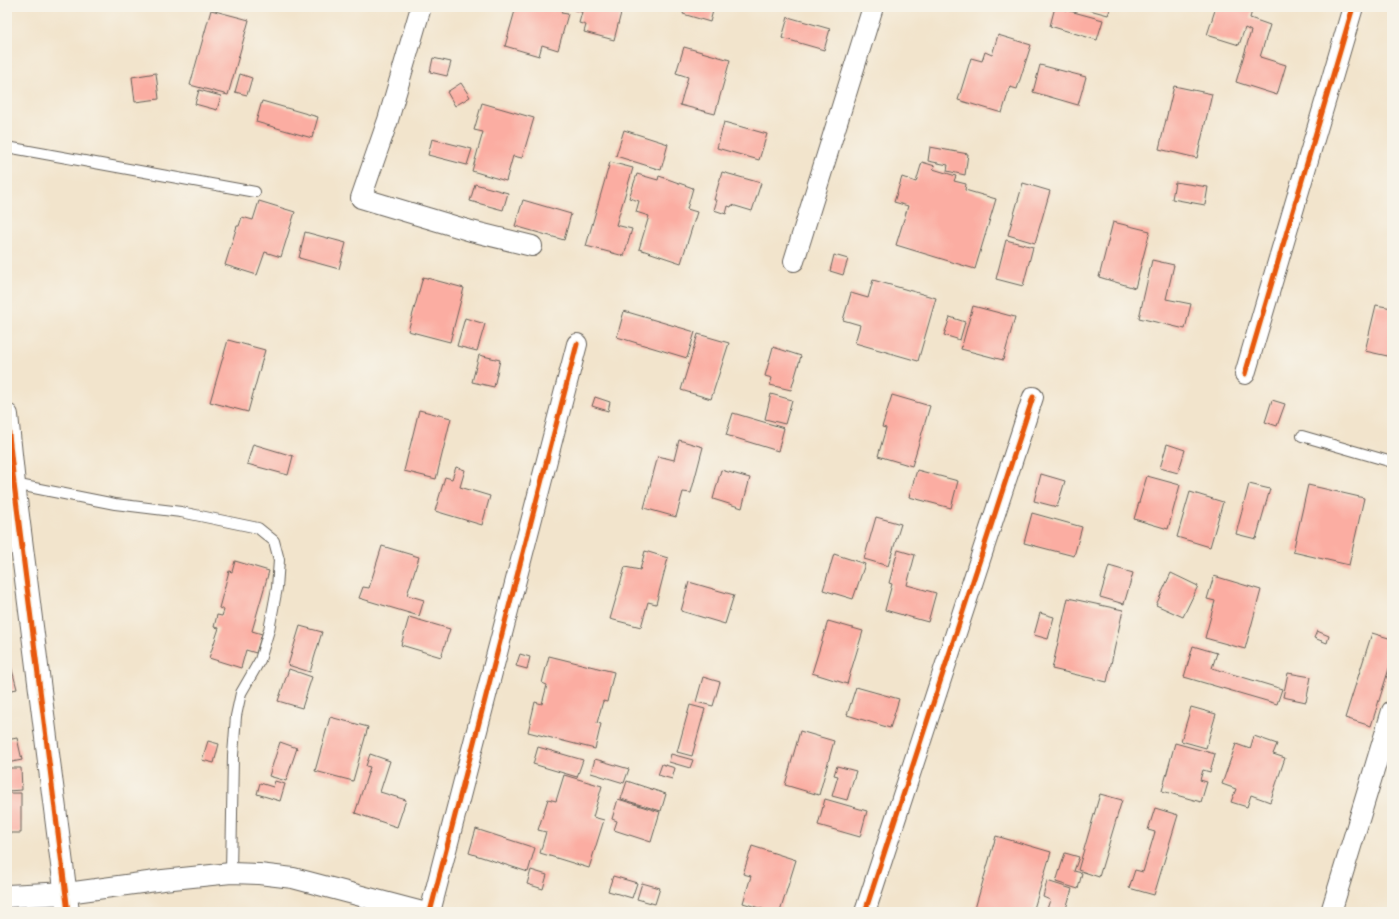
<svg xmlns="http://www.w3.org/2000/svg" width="1399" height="919" viewBox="0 0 1399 919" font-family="'IM FELL English',serif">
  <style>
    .building { fill: #fbada2 }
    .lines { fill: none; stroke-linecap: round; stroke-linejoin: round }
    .service-casing { stroke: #67625a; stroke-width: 12 }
    .minor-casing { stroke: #67625a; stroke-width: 22 }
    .tertiary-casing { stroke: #67625a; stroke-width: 24 }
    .service { stroke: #fff; stroke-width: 10 }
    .minor { stroke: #fff; stroke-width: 20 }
    .tertiary { stroke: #fff; stroke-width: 22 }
    .cycleway-casing { stroke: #f7f3e8; stroke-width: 8 }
    .cycleway { stroke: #e8590c; stroke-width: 5 }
  </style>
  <rect width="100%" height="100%" fill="#f7f3e8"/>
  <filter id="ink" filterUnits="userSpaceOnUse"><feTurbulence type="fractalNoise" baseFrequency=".025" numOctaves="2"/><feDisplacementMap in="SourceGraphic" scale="8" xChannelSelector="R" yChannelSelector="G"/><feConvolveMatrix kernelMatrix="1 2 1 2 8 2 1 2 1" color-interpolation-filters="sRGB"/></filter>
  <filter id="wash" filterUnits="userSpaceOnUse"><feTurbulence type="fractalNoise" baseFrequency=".012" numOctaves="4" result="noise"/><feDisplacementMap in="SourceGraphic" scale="16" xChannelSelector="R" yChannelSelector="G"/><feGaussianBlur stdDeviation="0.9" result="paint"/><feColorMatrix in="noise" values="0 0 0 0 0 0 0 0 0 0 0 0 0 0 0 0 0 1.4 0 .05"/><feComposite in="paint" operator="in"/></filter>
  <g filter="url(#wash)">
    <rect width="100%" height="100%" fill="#f2e4cc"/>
    <g id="blocks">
      <!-- building -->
      <path class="building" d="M 516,7 L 563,7 L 561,13 L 568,14 L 558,50 L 542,45 L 539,56 L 505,46 Z
        M 575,7 L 598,7 L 621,13 L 614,40 L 584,32 L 586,25 L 579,23 L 582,12 L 574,10 Z
        M 685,7 L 714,7 L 710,22 L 683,14 Z
        M 1055,7 L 1103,20 L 1097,40 L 1050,26 Z
        M 1087,7 L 1111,7 L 1108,15 L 1086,9 Z
        M 1216,7 L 1253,7 L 1250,18 L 1270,25 L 1260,57 L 1286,65 L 1277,95 L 1236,82 L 1251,31 L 1245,28 L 1239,45 L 1207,35 Z
        M 211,10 L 249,20 L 228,95 L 190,85 Z
        M 788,17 L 830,29 L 824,50 L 782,38 Z
        M 998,35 L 1031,45 L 1017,89 L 1010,87 L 1002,113 L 958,100 L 971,58 L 982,61 L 985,52 L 992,55 Z
        M 684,47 L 730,60 L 715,114 L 680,105 L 688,77 L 676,73 Z
        M 433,58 L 451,62 L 447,76 L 430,72 Z
        M 1040,65 L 1086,77 L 1078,105 L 1033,92 Z
        M 156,73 L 159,99 L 135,102 L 132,77 Z
        M 240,74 L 252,78 L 247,95 L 235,92 Z
        M 461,83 L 470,97 L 455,106 L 447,92 Z
        M 1174,86 L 1212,94 L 1197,158 L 1159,149 Z
        M 199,90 L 221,96 L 217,110 L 195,104 Z
        M 262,101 L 318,117 L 312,138 L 256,122 Z
        M 482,103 L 534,118 L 522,158 L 513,156 L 506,181 L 472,171 L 483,132 L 474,130 Z
        M 724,122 L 767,134 L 759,160 L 717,148 Z
        M 624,130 L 668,144 L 661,170 L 616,156 Z
        M 432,139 L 472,149 L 467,165 L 428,155 Z
        M 930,147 L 968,154 L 965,175 L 947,171 L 948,165 L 928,161 Z
        M 610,162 L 633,168 L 616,225 L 632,229 L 624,256 L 586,246 Z
        M 922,162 L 935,166 L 933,169 L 956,176 L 954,181 L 966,184 L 965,190 L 996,199 L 975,269 L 896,245 L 908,206 L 894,202 L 902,177 L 916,182 Z
        M 722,172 L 761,183 L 752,211 L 732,205 L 731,207 L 728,206 L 726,214 L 714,210 L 717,200 L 714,200 Z
        M 637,174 L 658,180 L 659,176 L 693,188 L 687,209 L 697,212 L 681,263 L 639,249 L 649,216 L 636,212 L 639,201 L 629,198 Z
        M 1175,182 L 1208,187 L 1205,205 L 1172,199 Z
        M 1023,183 L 1050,191 L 1035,243 L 1008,235 Z
        M 475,184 L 508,193 L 503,210 L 470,201 Z
        M 523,200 L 571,214 L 564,240 L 515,226 Z
        M 259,201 L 295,212 L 281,257 L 265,252 L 257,275 L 225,265 L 237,226 L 239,226 L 242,217 L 253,220 Z
        M 1113,222 L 1150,231 L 1135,288 L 1099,277 Z
        M 305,232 L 346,243 L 339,269 L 299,258 Z
        M 1006,240 L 1033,247 L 1023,286 L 996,279 Z
        M 834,255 L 848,259 L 843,275 L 830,271 Z
        M 1152,260 L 1174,265 L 1166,299 L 1191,304 L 1185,329 L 1139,318 Z
        M 423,277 L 464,288 L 450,342 L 408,331 Z
        M 873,280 L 936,298 L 918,361 L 855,343 L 860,325 L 843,320 L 851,293 L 868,298 Z
        M 1376,305 L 1392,308 L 1392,357 L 1365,351 Z
        M 973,306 L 1015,317 L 1003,360 L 961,349 Z
        M 624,311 L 695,332 L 687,358 L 617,337 Z
        M 950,317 L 965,322 L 960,340 L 944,335 Z
        M 465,318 L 485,324 L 477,351 L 457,346 Z
        M 698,334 L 729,343 L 711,399 L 681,390 Z
        M 228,340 L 265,350 L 248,412 L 210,402 Z
        M 773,347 L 801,356 L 791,390 L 770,385 L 772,378 L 765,376 Z
        M 479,355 L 500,360 L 494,387 L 472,382 Z
        M 771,394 L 792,400 L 785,424 L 765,419 Z
        M 892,395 L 930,406 L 912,466 L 878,456 L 886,428 L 882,427 Z
        M 595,397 L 610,402 L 608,411 L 592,406 Z
        M 1272,400 L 1285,404 L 1277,426 L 1265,422 Z
        M 419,410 L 451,418 L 436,479 L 404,471 Z
        M 733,413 L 784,428 L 778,451 L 726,435 Z
        M 679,440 L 703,447 L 691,493 L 683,492 L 676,517 L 644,508 L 658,456 L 674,460 Z
        M 253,444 L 293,456 L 288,475 L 247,464 Z
        M 1167,444 L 1185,450 L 1178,473 L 1160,468 Z
        M 456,467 L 465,470 L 460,487 L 490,496 L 482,525 L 435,511 L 445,477 L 452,479 Z
        M 721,470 L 750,478 L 742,508 L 713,499 Z
        M 917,470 L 958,481 L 951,508 L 909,497 Z
        M 1041,474 L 1065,481 L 1057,507 L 1034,501 Z
        M 1147,476 L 1180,485 L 1168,529 L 1134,519 Z
        M 1249,484 L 1270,489 L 1256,539 L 1236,534 Z
        M 1308,485 L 1364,498 L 1349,565 L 1293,552 Z
        M 1190,492 L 1223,502 L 1210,547 L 1177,537 Z
        M 1032,513 L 1082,527 L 1074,556 L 1024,543 Z
        M 876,517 L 901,524 L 888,566 L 864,559 Z
        M 382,546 L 419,557 L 407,595 L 424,600 L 419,616 L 359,598 L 363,587 L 369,588 Z
        M 898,550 L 915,555 L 907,585 L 936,593 L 928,622 L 885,610 L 892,584 L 889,583 Z
        M 645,551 L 668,558 L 656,604 L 648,602 L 641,627 L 610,619 L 625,567 L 640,570 Z
        M 834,554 L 865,564 L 853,599 L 823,590 Z
        M 235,561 L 269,571 L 252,631 L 262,634 L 256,653 L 246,650 L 241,668 L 209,658 L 219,628 L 214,627 L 217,615 L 222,616 L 224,610 L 219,608 L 229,571 L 232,572 Z
        M 1109,566 L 1133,573 L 1124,604 L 1100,597 Z
        M 1171,573 L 1198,586 L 1183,617 L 1156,605 Z
        M 1214,576 L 1261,590 L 1245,649 L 1205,638 L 1215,601 L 1207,599 Z
        M 689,582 L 734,595 L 725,624 L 681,611 Z
        M 1068,598 L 1123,610 L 1107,682 L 1052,669 Z
        M 1040,613 L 1054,617 L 1048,639 L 1034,635 Z
        M 409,617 L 450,629 L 441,657 L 401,645 Z
        M 828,621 L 863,631 L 847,684 L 812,673 Z
        M 300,626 L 322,632 L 310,672 L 288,665 Z
        M 1317,631 L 1329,636 L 1327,643 L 1314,638 Z
        M 1372,633 L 1392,639 L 1392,659 L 1371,726 L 1345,718 Z
        M 1193,646 L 1217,653 L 1212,668 L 1282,689 L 1277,704 L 1184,677 Z
        M 520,654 L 530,657 L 527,669 L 516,666 Z
        M 549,656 L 614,672 L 607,702 L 603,701 L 597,723 L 601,724 L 595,749 L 528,732 L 535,702 L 542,704 L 547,685 L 542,683 Z
        M 7,658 L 9,658 L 17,689 L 7,691 Z
        M 289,669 L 312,677 L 302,708 L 278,701 Z
        M 1288,673 L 1311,677 L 1306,702 L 1283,697 Z
        M 703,677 L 720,682 L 713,706 L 696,702 Z
        M 856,687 L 899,699 L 890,728 L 847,715 Z
        M 690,705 L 705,709 L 692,756 L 677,752 Z
        M 1191,707 L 1216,714 L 1206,748 L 1181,741 Z
        M 330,717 L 368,727 L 353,781 L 315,771 Z
        M 800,731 L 834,741 L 819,795 L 785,785 Z
        M 1254,736 L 1277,744 L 1273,754 L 1285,758 L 1270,802 L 1251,795 L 1247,807 L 1231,802 L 1236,789 L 1222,784 L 1236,744 L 1250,749 Z
        M 17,738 L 22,760 L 7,763 L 7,740 Z
        M 208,741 L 219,744 L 214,763 L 202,760 Z
        M 280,742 L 297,748 L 286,781 L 269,776 Z
        M 1175,743 L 1215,754 L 1210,772 L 1203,770 L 1200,780 L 1207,782 L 1201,802 L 1162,791 Z
        M 538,747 L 583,760 L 577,777 L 533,764 Z
        M 370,754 L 390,761 L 380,792 L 406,800 L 397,827 L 355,813 L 370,767 L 366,766 Z
        M 671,754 L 693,760 L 690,768 L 669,762 Z
        M 595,759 L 629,769 L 624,783 L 591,773 Z
        M 662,764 L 675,768 L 672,779 L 658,775 Z
        M 837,766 L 856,771 L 847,800 L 832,796 L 838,776 L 834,775 Z
        M 7,768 L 21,768 L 22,790 L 7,791 Z
        M 564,775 L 602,786 L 593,817 L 604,820 L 589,868 L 540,853 L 546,832 L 538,830 L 548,799 L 556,801 Z
        M 275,781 L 285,784 L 280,801 L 257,794 L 260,783 L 273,787 Z
        M 627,781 L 666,794 L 661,811 L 621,799 Z
        M 7,793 L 21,793 L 21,833 L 7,833 Z
        M 1100,794 L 1122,800 L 1099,877 L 1078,870 Z
        M 618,799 L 660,812 L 651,842 L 614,830 L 617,821 L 612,819 Z
        M 825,799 L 867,811 L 860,837 L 818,825 Z
        M 1155,808 L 1178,815 L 1154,895 L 1129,888 L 1135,870 L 1143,872 L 1155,832 L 1148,830 Z
        M 476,829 L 535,848 L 528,872 L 469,853 Z
        M 996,836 L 1051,852 L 1033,912 L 974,912 Z
        M 752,846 L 796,860 L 780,912 L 772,912 L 743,903 L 751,876 L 743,874 Z
        M 1065,853 L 1079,857 L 1074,871 L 1082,873 L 1078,889 L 1056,882 Z
        M 531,870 L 547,875 L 543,889 L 527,884 Z
        M 613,876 L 637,883 L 632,898 L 608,891 Z
        M 1047,881 L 1072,889 L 1065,912 L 1046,912 L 1050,900 L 1043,897 Z
        M 642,883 L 660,888 L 655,904 L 637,899 Z"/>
    </g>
  </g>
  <g filter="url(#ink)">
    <use href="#blocks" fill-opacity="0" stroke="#67625a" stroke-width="1"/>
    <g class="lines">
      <!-- service casing -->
      <g class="service-casing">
        <path id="service" d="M 7,147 L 255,192
          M 1302,436 L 1392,462
          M 14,484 L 115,504 L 181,512 L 258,528 L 274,541 L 279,560 L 277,588 L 269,630 L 260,660 L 241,693 L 236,716 L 233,755 L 231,873"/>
      </g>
      <!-- minor casing -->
      <g class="minor-casing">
        <path id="minor" d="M 421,7 L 388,120 L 361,198 L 471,231 L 532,246
          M 794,261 L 873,7
          M 1245,374 L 1353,7
          M 67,893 L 163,880 L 231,873 L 259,874 L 293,878 L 422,912
          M 430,912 L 577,344
          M 865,912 L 1033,397
          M 1331,912 L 1392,711"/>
      </g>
      <!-- tertiary casing -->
      <g class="tertiary-casing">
        <path id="tertiary" d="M 7,415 L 14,484 L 68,912
          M 7,896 L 67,893"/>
      </g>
      <!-- service -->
      <use href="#service" class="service"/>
      <!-- minor -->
      <use href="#minor" class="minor"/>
      <!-- tertiary -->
      <use href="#tertiary" class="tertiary"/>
      <!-- cycleway casing -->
      <g class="cycleway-casing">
        <path id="cycleway" d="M 1245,374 L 1353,7
          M 7,415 L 14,484 L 68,912
          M 430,912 L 577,344
          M 865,912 L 1033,397"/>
      </g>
      <!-- cycleway -->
      <use href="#cycleway" class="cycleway"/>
    </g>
  </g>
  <!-- margin -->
  <rect width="1399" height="919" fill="none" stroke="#f7f3e8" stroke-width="24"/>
</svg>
